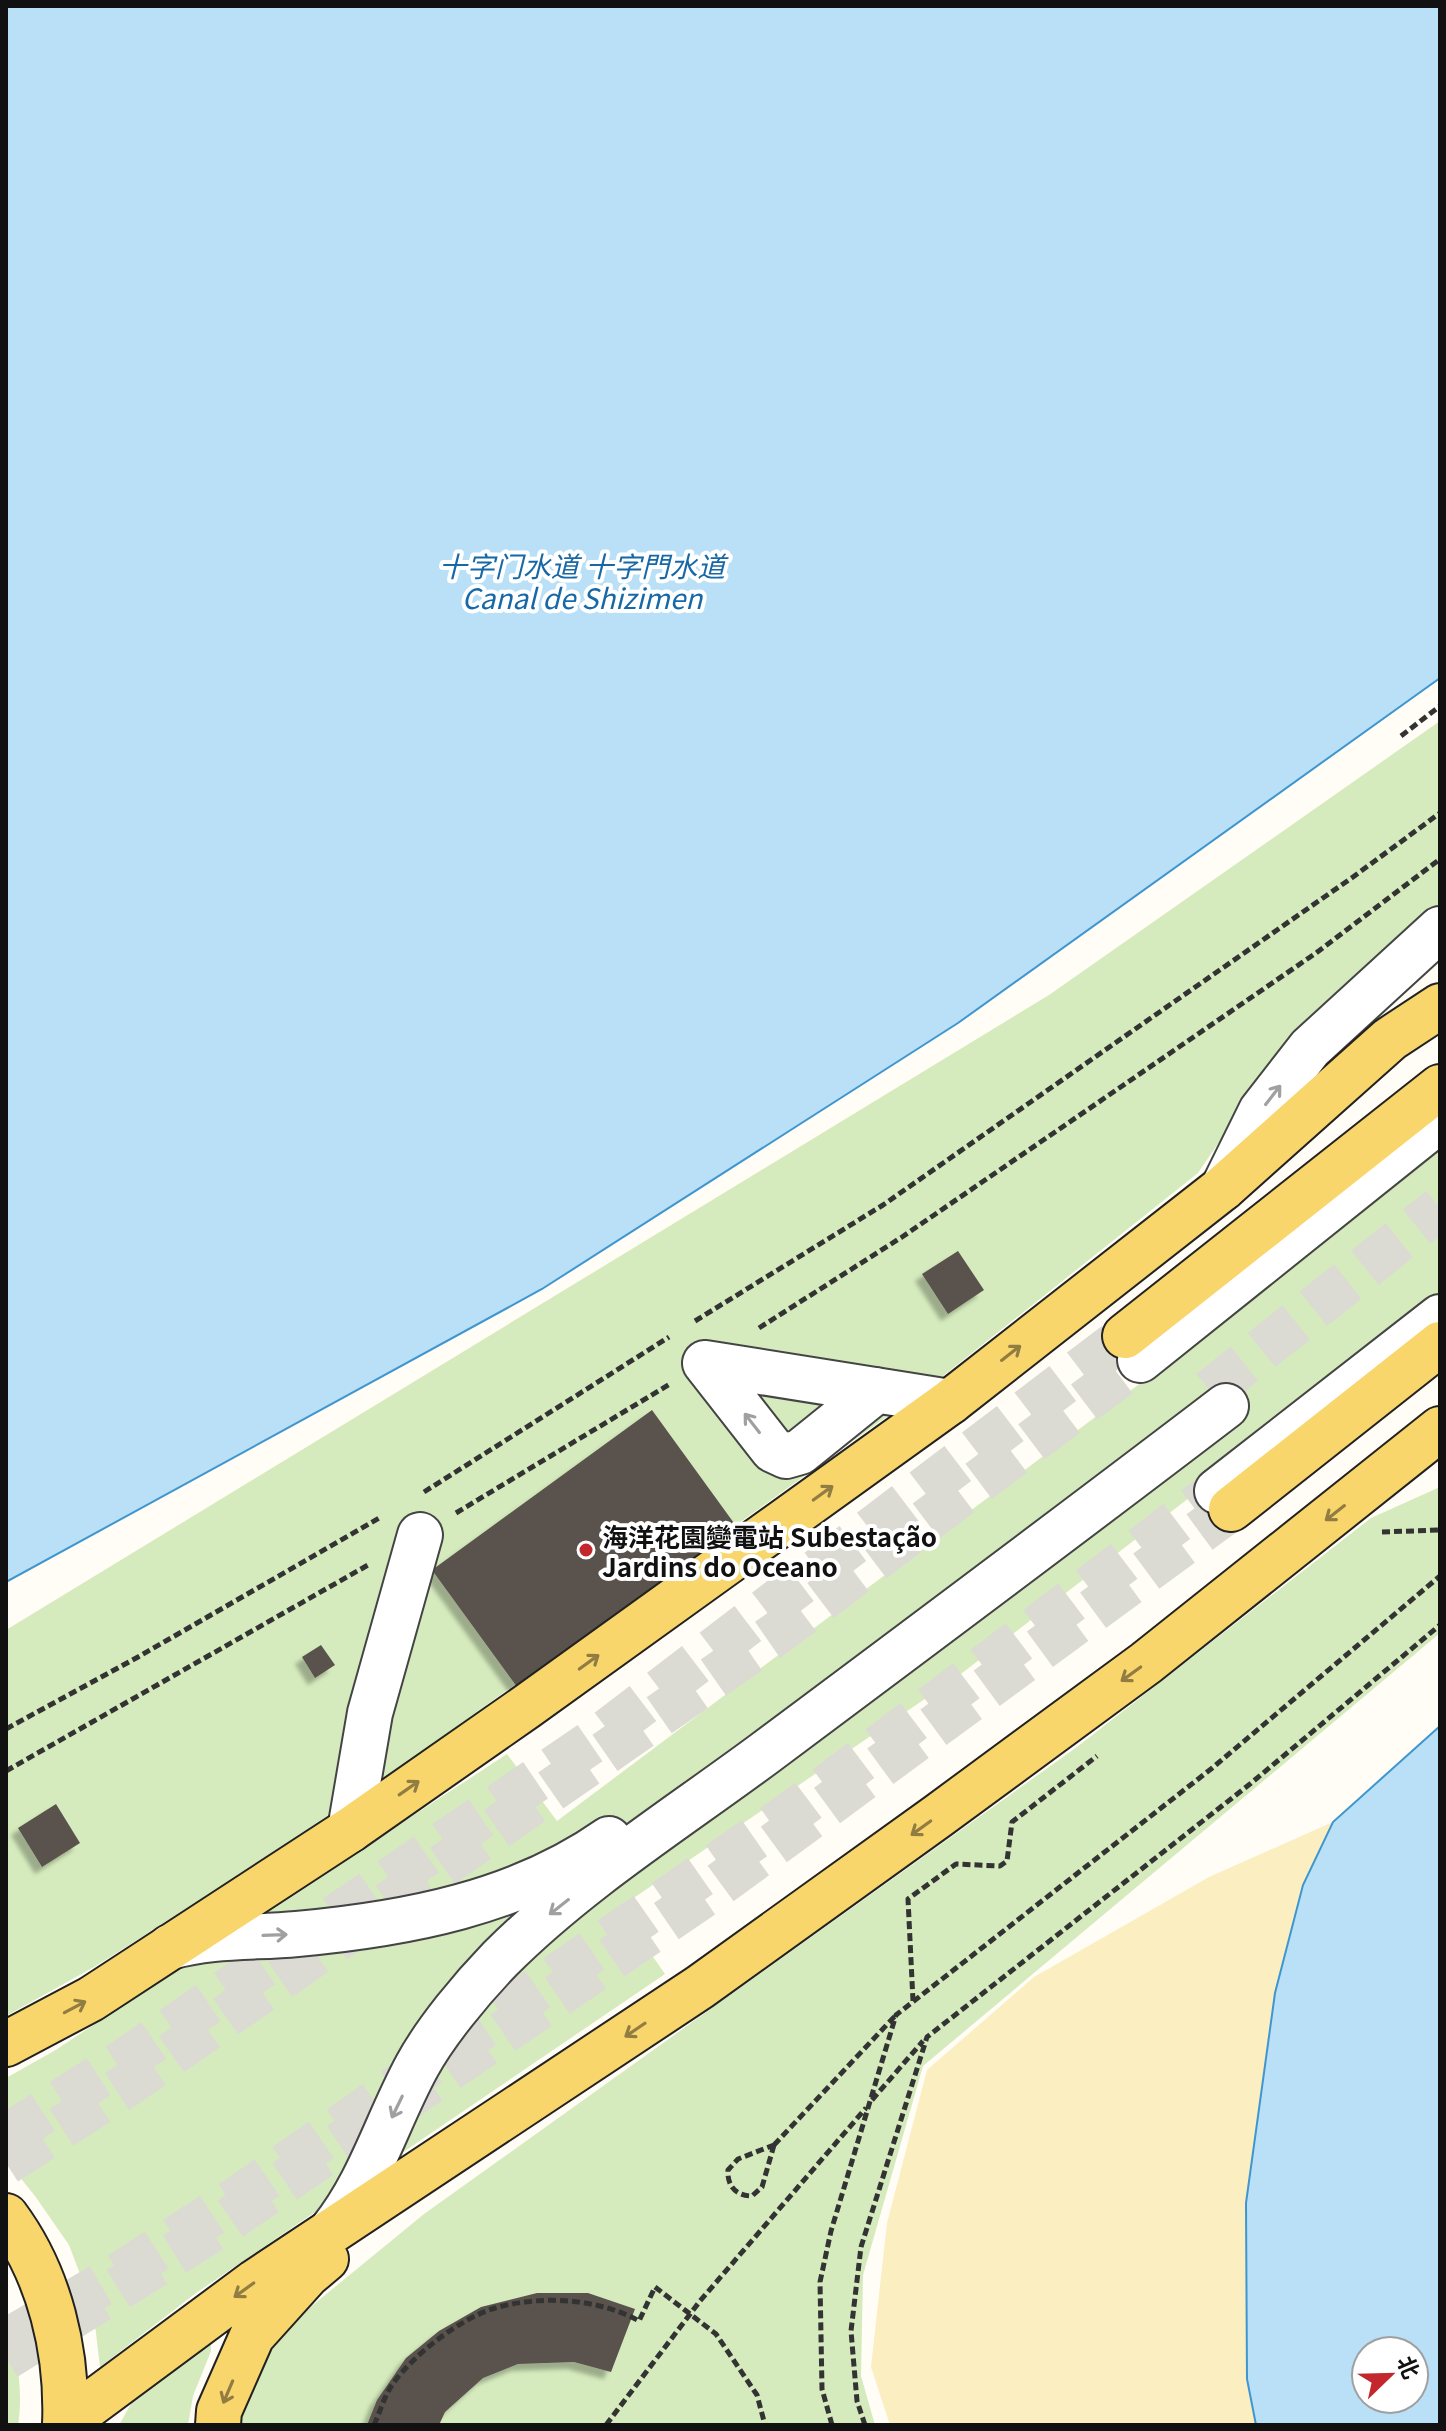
<svg xmlns="http://www.w3.org/2000/svg" width="1446" height="2431" viewBox="0 0 1446 2431" font-family="Georgia,'Noto Sans SC',serif">
  <style>
    .green { fill: #d5ebbd }
    .sand { fill: #fbeec1 }
    .water { fill: #b9e0f7; stroke: #3f96cf; stroke-width: 2; fill-rule: evenodd }
    .building { fill: #5a524d; filter: url(#shadow) }
    .lines { fill: none; stroke-linecap: round; stroke-linejoin: round }
    .minor-tunnel { stroke: #dbdad3; stroke-width: 44; stroke-dasharray: 44 22; stroke-linecap: butt }
    .major-tunnel { stroke: #dbdad3; stroke-width: 44; stroke-dasharray: 44 22; stroke-linecap: butt }
    .minor-casing { stroke: #444; stroke-width: 48 }
    .major-casing { stroke: #222; stroke-width: 48 }
    .path { stroke: #333; stroke-width: 5; stroke-dasharray: 8 4; stroke-linecap: butt }
    .minor { stroke: #fff; stroke-width: 44 }
    .major { stroke: #f9d66b; stroke-width: 44 }
    .path-bridge { stroke: #333; stroke-width: 5; stroke-dasharray: 8 4; stroke-linecap: butt }
    .oneway { stroke: #a0a0a0 }
    .oneway2 { stroke: #917d42 }
    .poi-dot { fill: #c4262e; stroke: #fff; stroke-width: 3 }
    .labels { text-anchor: middle; dominant-baseline: central; stroke-width: 8; stroke-linejoin: round; paint-order: stroke }
    .poi-label { font-size: 26px; font-weight: bold; fill: #111; stroke: #fff; text-anchor: start }
    .water-label { font-size: 28px; font-style: italic; fill: #1768a6; stroke: #fff }
  </style>
  <defs>
    <filter id="shadow"><feDropShadow dx="-7" dy="7" stdDeviation="2" flood-color="#0004"/></filter>
  </defs>
  <rect width="100%" height="100%" fill="#fffdf5"/>
  <!-- green -->
  <path class="green" d="M 1440,721 L 1440,912 L 1272,1064 L 1198,1173 L 943,1376 L 317,1827 L 94,1967 L 6,2016 L 6,1630 L 1049,995 Z
    M 1440,1143 L 1440,1296 L 1220,1474 L 957,1677 L 619,1908 L 665,1974 L 196,2293 L 100,2367 L 93,2308 L 69,2245 L 35,2196 L 6,2160 L 6,2078 L 54,2051 L 507,1754 L 557,1821 L 1142,1382 Z
    M 1440,1487 L 1440,1633 L 923,2066 L 863,2275 L 861,2376 L 875,2425 L 238,2425 L 253,2377 L 291,2323 L 424,2214 L 1077,1747 L 1371,1518 Z
    M 6,2317 C 16,2351 24,2389 18,2425 L 6,2425 Z
    M 206,2343 L 211,2345 L 211,2351 L 193,2396 L 188,2425 L 119,2425 L 136,2395 Z"/>
  <!-- sand -->
  <path class="sand" d="M 1333,1822 L 1303,1885 L 1247,2379 L 1256,2425 L 890,2425 L 871,2367 L 887,2223 L 927,2070 L 1034,1977 L 1209,1877 Z"/>
  <!-- water -->
  <path class="water" d="M 6,6 L 1440,6 L 1440,678 L 958,1023 L 542,1289 L 6,1582 Z
    M 1440,1726 L 1440,2425 L 1256,2425 L 1247,2379 L 1246,2203 L 1275,1993 L 1303,1885 L 1333,1822 ZM 1366,2351 L 1414,2351 L 1414,2399 L 1366,2399 Z"/>
  <!-- building -->
  <path class="building" d="M 958,1251 L 984,1290 L 948,1314 L 922,1274 Z
    M 652,1410 L 739,1530 L 520,1691 L 432,1570 Z
    M 321,1645 L 335,1665 L 315,1678 L 302,1657 Z
    M 56,1804 L 80,1843 L 42,1867 L 18,1828 Z
    M 537,2293 L 588,2293 L 635,2309 L 611,2372 L 574,2362 L 518,2364 L 483,2378 L 445,2412 L 439,2425 L 367,2425 L 377,2400 L 406,2358 L 439,2331 L 481,2307 Z"/>
  <g class="lines">
    <!-- minor-tunnel -->
    <path class="minor-tunnel" d="M 1210,1391 L 1440,1208
      M 6,2163 L 127,2085 L 776,1634 L 1140,1360
      M 6,2341 L 115,2277 L 242,2195 L 798,1808 L 1217,1491"/>
    <!-- major-tunnel -->
    <path class="major-tunnel" d="M 6,2136 L 131,2056 L 599,1737 L 1125,1336
      M 6,2358 L 221,2225 L 709,1892 L 1231,1509"/>
    <!-- minor casing -->
    <g class="minor-casing">
      <path id="minor" d="M 1223,1188 L 1261,1111 L 1310,1048 L 1440,929
        M 1140,1360 L 1440,1120
        M 705,1363 L 950,1402
        M 705,1363 L 773,1450 L 786,1456 L 800,1452 L 877,1390
        M 1217,1491 L 1440,1317
        M 350,1830 L 370,1713 L 420,1535
        M 170,1947 C 212,1935 254,1938 297,1934 C 406,1924 518,1903 609,1839
        M 331,2231 C 370,2183 387,2121 417,2066 C 436,2031 472,1988 500,1959 C 579,1880 676,1819 765,1753 C 919,1638 1073,1523 1226,1406"/>
    </g>
    <!-- major casing -->
    <g class="major-casing">
      <path id="major" d="M 1125,1336 L 1440,1087
        M 1231,1509 L 1440,1344
        M 6,2044 L 91,1999 L 350,1830 L 526,1707 L 950,1402 L 1223,1188 L 1390,1039 L 1440,1006
        M 6,2216 C 50,2275 68,2352 65,2425
        M 65,2423 L 255,2282 L 700,1987 L 938,1816 L 1146,1663 L 1440,1429
        M 218,2425 L 219,2411 L 252,2336 L 307,2275 L 326,2259"/>
    </g>
    <!-- path -->
    <path class="path" d="M 1401,736 L 1440,706
      M 695,1321 L 883,1205 L 1353,877 L 1440,813
      M 759,1328 L 902,1237 L 1316,953 L 1440,859
      M 424,1492 L 669,1337
      M 456,1513 L 670,1384
      M 1382,1532 L 1440,1530
      M 6,1729 L 138,1657 L 381,1517
      M 6,1771 L 368,1565
      M 913,2001 L 908,1899 L 956,1864 L 1000,1866 L 1007,1861 L 1012,1822 L 1097,1756
      M 872,2100 L 923,2041
      M 774,2145 L 895,2016
      M 774,2145 L 762,2187 L 752,2196 C 736,2196 727,2186 728,2170 L 738,2159 Z
      M 374,2425 C 380,2412 384,2397 392,2385 C 413,2355 459,2319 495,2308 C 540,2295 598,2298 639,2321 L 655,2287
      M 606,2425 L 700,2301 L 866,2108
      M 832,2425 L 822,2389 L 820,2282 L 831,2231 L 896,2015 L 1211,1769 L 1440,1576
      M 865,2425 L 857,2401 L 851,2331 L 861,2247 L 927,2037 L 1250,1784 L 1440,1625"/>
    <!-- minor -->
    <use href="#minor" class="minor"/>
    <!-- major -->
    <use href="#major" class="major"/>
    <!-- path-bridge -->
    <path class="path-bridge" d="M 655,2287 L 716,2334 L 757,2395 L 765,2425"/>
  </g>
  <!-- one-way arrows -->
  <defs><path id="oneway-shaft" d="M-6 0H5M1.5-3L5.5 0L1.5 3" fill="none" stroke-width="1.6" stroke-linecap="round" stroke-linejoin="round" transform="scale(2)"/></defs>
  <g class="oneway">
    <use href="#oneway-shaft" transform="translate(1273 1095) rotate(-52)"/>
    <use href="#oneway-shaft" transform="translate(752 1423) rotate(-128)"/>
    <use href="#oneway-shaft" transform="translate(559 1907) rotate(142)"/>
    <use href="#oneway-shaft" transform="translate(275 1935) rotate(-2)"/>
    <use href="#oneway-shaft" transform="translate(397 2107) rotate(116)"/>
  </g>
  <g class="oneway2">
    <use href="#oneway-shaft" transform="translate(1011 1353) rotate(-38)"/>
    <use href="#oneway-shaft" transform="translate(823 1493) rotate(-36)"/>
    <use href="#oneway-shaft" transform="translate(1335 1513) rotate(142)"/>
    <use href="#oneway-shaft" transform="translate(589 1662) rotate(-36)"/>
    <use href="#oneway-shaft" transform="translate(1131 1674) rotate(144)"/>
    <use href="#oneway-shaft" transform="translate(409 1788) rotate(-35)"/>
    <use href="#oneway-shaft" transform="translate(921 1828) rotate(144)"/>
    <use href="#oneway-shaft" transform="translate(75 2007) rotate(-28)"/>
    <use href="#oneway-shaft" transform="translate(635 2030) rotate(146)"/>
    <use href="#oneway-shaft" transform="translate(244 2290) rotate(144)"/>
    <use href="#oneway-shaft" transform="translate(228 2392) rotate(113)"/>
  </g>
  <!-- markers -->
  <circle class="poi-dot" cx="586" cy="1550" r="8"/>
  <g class="labels">
    <!-- poi labels -->
    <g class="poi-label">
      <text x="602" y="1535">海洋花園變電站 Subestação<tspan x="602" dy="30">Jardins do Oceano</tspan></text>
    </g>
    <!-- water labels -->
    <g class="water-label">
      <text x="582" y="565">十字门水道 十字門水道<tspan x="582" dy="32">Canal de Shizimen</tspan></text>
    </g>
  </g>
  <!-- border -->
  <rect width="1446" height="2431" fill="none" stroke="#111111" stroke-width="16"/>
  <!-- north arrow -->
  <g transform="translate(1390 2375) rotate(67)"><circle r="38" fill="#ffffff" stroke="#a0a0a0" stroke-width="2"/>
  <path d="M0-6L14 30L0 20L-14 30Z" fill="#c4262e"/>
  <text y="-12" font-size="22" font-weight="bold" text-anchor="middle" fill="#111111">北</text>
  </g>
</svg>
